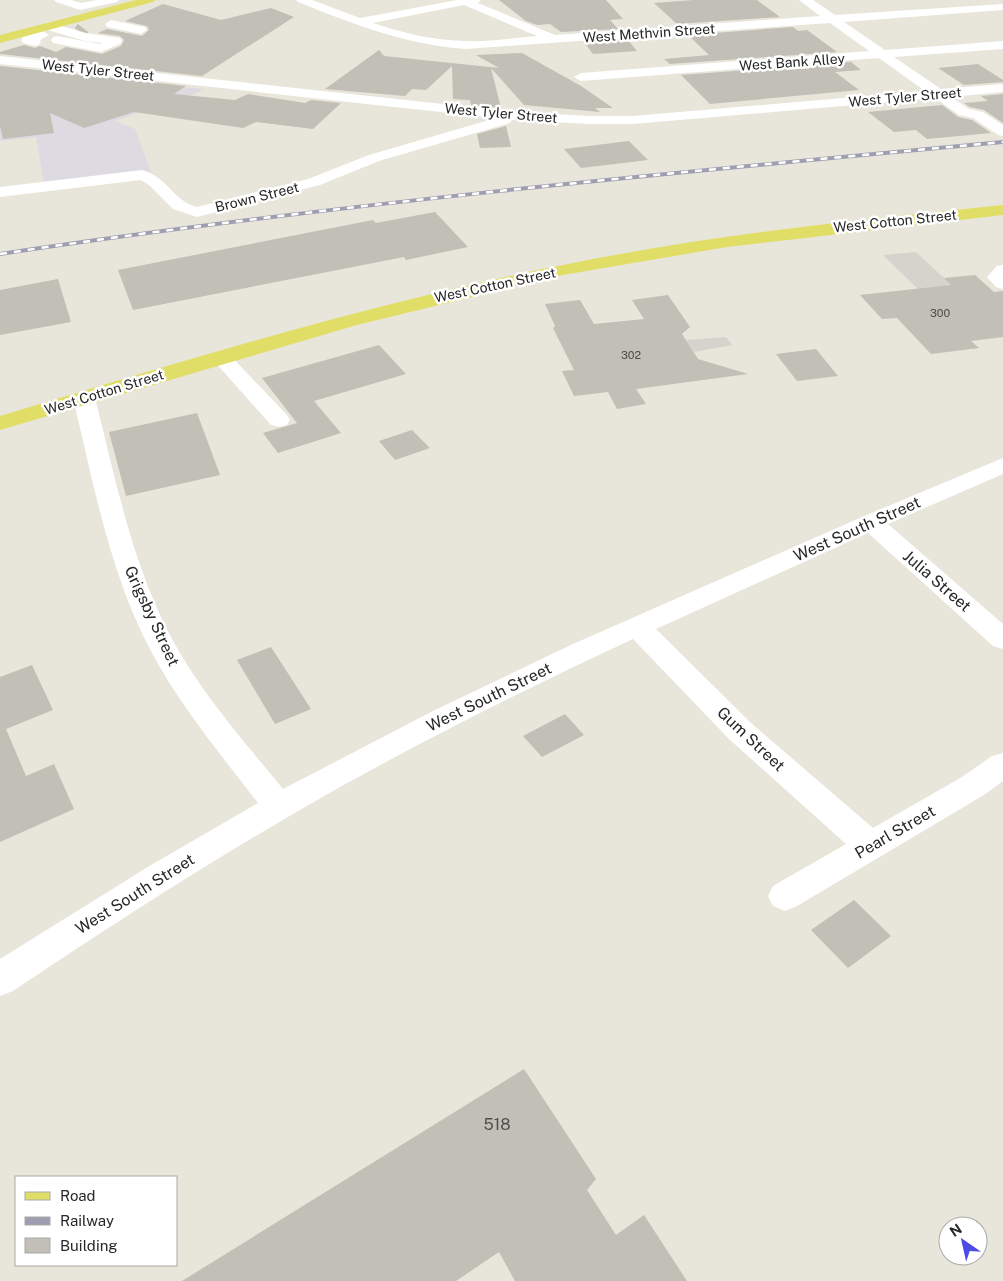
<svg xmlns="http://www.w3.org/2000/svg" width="1003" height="1281" viewBox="0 0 1003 1281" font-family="'Public Sans',sans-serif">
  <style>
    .industrial { fill: #dedae1 }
    .plaza { fill: #d5d4cc }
    .building { fill: #c1bfb6 }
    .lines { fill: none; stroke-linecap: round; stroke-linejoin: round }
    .minor-tunnel { stroke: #c1bfb6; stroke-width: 13; stroke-dasharray: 13 6; stroke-linecap: butt }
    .minor { fill: #fff; fill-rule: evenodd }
    .major { fill: #e1de67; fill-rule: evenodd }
    .rail-casing { stroke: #9f9eb0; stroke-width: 4 }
    .rail { stroke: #fff; stroke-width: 2.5; stroke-dasharray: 7; stroke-linecap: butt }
    .labels { text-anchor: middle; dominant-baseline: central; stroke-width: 5; stroke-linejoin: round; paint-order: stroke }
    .far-number-label { font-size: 11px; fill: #4e4d4b }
    .far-street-label { font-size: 14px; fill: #272727; stroke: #fff }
    .street-label { font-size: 16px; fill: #272727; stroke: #fff }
    .near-number-label { font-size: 16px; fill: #4e4d4b }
  </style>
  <rect width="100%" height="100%" fill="#e8e5da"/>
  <!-- industrial -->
  <path class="industrial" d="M 41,72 L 203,89 L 194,94 L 115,121 L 135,129 L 151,172 L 44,184 L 36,137 L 0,141 L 0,85 Z"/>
  <!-- plaza -->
  <path class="plaza" d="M 916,252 L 956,289 L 922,293 L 883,255 Z
    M 726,337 L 732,345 L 694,352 L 686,340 Z"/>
  <!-- building -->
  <path class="building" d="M 499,0 L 606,0 L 623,19 L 610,20 L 618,29 L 561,32 L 550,24 L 537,25 L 526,21 Z
    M 694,0 L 757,0 L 780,17 L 677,24 L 654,3 Z
    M 163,4 L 221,20 L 271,8 L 294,17 L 202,76 L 0,54 L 0,52 L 24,45 L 35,48 L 40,46 L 56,52 L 66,47 L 102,54 L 121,46 L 124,40 L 120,36 L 98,33 L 107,29 L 142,36 L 149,30 L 147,26 L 125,21 Z
    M 793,27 L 798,31 L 807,30 L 837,52 L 670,64 L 664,59 L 709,55 L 688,35 Z
    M 627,39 L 637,51 L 593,54 L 584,42 Z
    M 379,50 L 384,56 L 499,68 L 476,55 L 522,53 L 581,86 L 613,108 L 595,108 L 600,112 L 524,105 L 491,68 L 501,108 L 471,105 L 470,100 L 453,99 L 452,66 L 426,90 L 412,89 L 405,96 L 325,89 Z
    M 851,62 L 861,70 L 835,72 L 859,90 L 710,104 L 681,75 Z
    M 978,64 L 1003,80 L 1003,82 L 964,85 L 938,68 Z
    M 0,66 L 186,86 L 174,94 L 235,100 L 248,94 L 305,103 L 311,100 L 341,103 L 313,129 L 256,122 L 243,128 L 134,112 L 84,128 L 50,113 L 54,133 L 3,139 L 0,126 Z
    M 1003,94 L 1003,123 L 984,110 L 970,107 L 964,103 L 988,101 L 981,96 Z
    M 942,105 L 958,117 L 972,120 L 991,133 L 927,139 L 916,130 L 894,132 L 868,112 Z
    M 506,126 L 511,147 L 480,148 L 477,134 Z
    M 629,141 L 648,160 L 581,168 L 564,149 Z
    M 435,212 L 468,247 L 406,260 L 404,257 L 133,310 L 118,270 L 373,220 L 376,223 Z
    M 975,275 L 994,292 L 1003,291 L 1003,337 L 971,341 L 979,348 L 931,354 L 897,318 L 882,319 L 860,295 L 951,285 L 944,278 Z
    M 58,279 L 71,322 L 0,335 L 0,290 Z
    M 668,295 L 690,327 L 682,334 L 698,359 L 748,374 L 636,389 L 646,404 L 617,409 L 608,392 L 574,396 L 562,371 L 574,370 L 553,328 L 555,326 L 545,304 L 580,300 L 594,324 L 644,319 L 632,300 Z
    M 379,345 L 406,374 L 314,401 L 341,433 L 278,453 L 263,433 L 297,423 L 262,378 Z
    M 816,349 L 838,376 L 797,381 L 776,354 Z
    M 197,413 L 220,475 L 126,496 L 109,432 Z
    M 412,430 L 430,448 L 395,460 L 379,441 Z
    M 271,647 L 311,709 L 275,724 L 237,660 Z
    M 32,665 L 53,710 L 6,729 L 26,776 L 54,764 L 74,809 L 0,842 L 0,677 Z
    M 565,714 L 584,735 L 542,757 L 523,736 Z
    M 854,900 L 891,936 L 848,968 L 811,930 Z
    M 524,1069 L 596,1179 L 587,1190 L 616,1235 L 644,1215 L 687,1281 L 515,1281 L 499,1252 L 456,1281 L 182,1281 Z"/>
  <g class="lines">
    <!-- minor-tunnel -->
    <path class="minor-tunnel" d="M 80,32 L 83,28"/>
    <!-- minor -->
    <path class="minor" d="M 54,0 L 71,0 L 81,3 L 97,0 L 119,0 L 117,2 L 80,10 L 56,2 Z
      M 296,0 L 312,0 L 360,18 L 457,0 L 481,0 L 478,3 L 555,35 L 820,16 L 799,0 L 813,0 L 835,15 L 1003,4 L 1003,10 L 844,22 L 885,50 L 1003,41 L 1003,49 L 894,57 L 941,89 L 1003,84 L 1003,92 L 951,97 L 969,109 L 983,112 L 1003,125 L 1003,136 L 998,135 L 973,118 L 959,115 L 935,98 L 633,124 L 589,124 L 512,120 L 510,123 L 379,161 L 320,185 L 197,217 L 173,209 L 150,186 L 141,180 L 0,197 L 0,187 L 142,170 C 168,177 174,202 197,207 L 308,179 L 369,155 L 496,118 L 0,64 L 0,56 L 517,112 L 589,116 L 633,116 L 925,91 L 879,58 L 581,81 L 574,77 L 581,73 L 869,51 L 830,23 L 466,49 C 406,45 353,24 298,2 ZM 464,5 L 537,36 C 513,38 488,42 464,41 C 432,40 403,33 373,23 Z
      M 111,20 L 145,27 L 147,30 L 141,34 L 107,27 L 105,24 Z
      M 48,22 L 86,33 L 120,38 L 122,41 L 120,44 L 101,52 L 53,43 L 51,40 L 53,37 L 57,36 L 100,44 L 102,43 L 85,41 L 44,29 L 42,26 Z
      M 43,31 L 49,35 L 40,40 L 41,42 L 39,45 L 35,46 L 23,43 L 21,40 L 23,37 Z
      M 1003,265 L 1003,289 L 996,287 L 987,277 L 997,266 Z
      M 221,351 L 228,353 L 287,415 L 290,420 L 287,425 L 279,427 L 271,425 L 214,361 L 211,357 L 214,353 Z
      M 84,392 L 92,393 L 95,398 C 117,484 134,576 180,653 C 209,702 247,745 283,789 L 435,710 L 573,644 L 862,517 L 1003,458 L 1003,474 L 888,524 L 1003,624 L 1003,649 L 993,646 L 868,533 L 656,629 L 751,723 L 873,828 L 962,777 L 992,756 L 1003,753 L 1003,781 L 984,795 L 797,906 L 785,911 L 773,906 L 768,896 L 773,886 L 846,844 L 729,739 L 633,639 C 534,685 436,734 340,787 C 228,850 120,919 13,991 L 0,996 L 0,959 L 151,865 L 258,803 C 221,755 182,708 153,655 C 110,576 94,485 73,398 L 76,393 Z"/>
    <!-- major -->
    <path class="major" d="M 136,0 L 155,0 L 153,2 L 0,43 L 0,35 Z
      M 1003,205 L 1003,215 L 727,247 L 563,275 L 357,325 L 0,430 L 0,416 C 186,360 372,303 563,265 C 708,235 856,220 1003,205 Z"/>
    <!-- rail casing -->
    <g class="rail-casing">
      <path id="rail" d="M 0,254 C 333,204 668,173 1003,142"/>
    </g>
    <!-- rail -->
    <use href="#rail" class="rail"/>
  </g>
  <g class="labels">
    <!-- far-number labels -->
    <g class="far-number-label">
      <text x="940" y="313">300</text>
      <text x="631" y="355">302</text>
    </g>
    <!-- far-street labels -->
    <g class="far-street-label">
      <text transform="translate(649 33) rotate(-4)">West Methvin Street</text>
      <text transform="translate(792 62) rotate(-4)">West Bank Alley</text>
      <text transform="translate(98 70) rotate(6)">West Tyler Street</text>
      <text transform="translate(905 97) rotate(-5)">West Tyler Street</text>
      <text transform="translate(501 113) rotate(5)">West Tyler Street</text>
      <text transform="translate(257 197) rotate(-14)">Brown Street</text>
      <text transform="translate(895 221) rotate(-6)">West Cotton Street</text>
      <text transform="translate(495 285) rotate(-12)">West Cotton Street</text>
      <text transform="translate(104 392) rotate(-17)">West Cotton Street</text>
    </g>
    <!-- street labels -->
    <g class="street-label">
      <text transform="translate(857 529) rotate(-24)">West South Street</text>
      <text transform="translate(937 581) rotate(41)">Julia Street</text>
      <text transform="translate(152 616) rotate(65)">Grigsby Street</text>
      <text transform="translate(489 697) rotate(-26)">West South Street</text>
      <text transform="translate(751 739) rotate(43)">Gum Street</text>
      <text transform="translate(895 832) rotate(-30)">Pearl Street</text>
      <text transform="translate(135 894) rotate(-32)">West South Street</text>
    </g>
    <!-- near-number labels -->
    <g class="near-number-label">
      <text x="497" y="1124">518</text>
    </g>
  </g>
  <!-- legend -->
  <rect x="15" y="1176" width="162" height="90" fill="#ffffff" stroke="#a9a9a9"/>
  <rect x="25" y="1192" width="25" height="8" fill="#e1de67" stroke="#a9a9a9"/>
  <text x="60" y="1201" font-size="15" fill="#272727">Road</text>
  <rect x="25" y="1217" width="25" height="8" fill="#9f9eb0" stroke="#a9a9a9"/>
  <text x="60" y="1226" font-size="15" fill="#272727">Railway</text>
  <rect x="25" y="1238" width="25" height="15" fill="#c1bfb6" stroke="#a9a9a9"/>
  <text x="60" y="1251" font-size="15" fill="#272727">Building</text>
  <!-- north arrow -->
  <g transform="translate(963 1241) rotate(326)"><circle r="24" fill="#ffffff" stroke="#a9a9a9"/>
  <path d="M0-4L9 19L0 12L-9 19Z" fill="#4e4ae6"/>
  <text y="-8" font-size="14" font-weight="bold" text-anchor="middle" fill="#272727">N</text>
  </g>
</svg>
